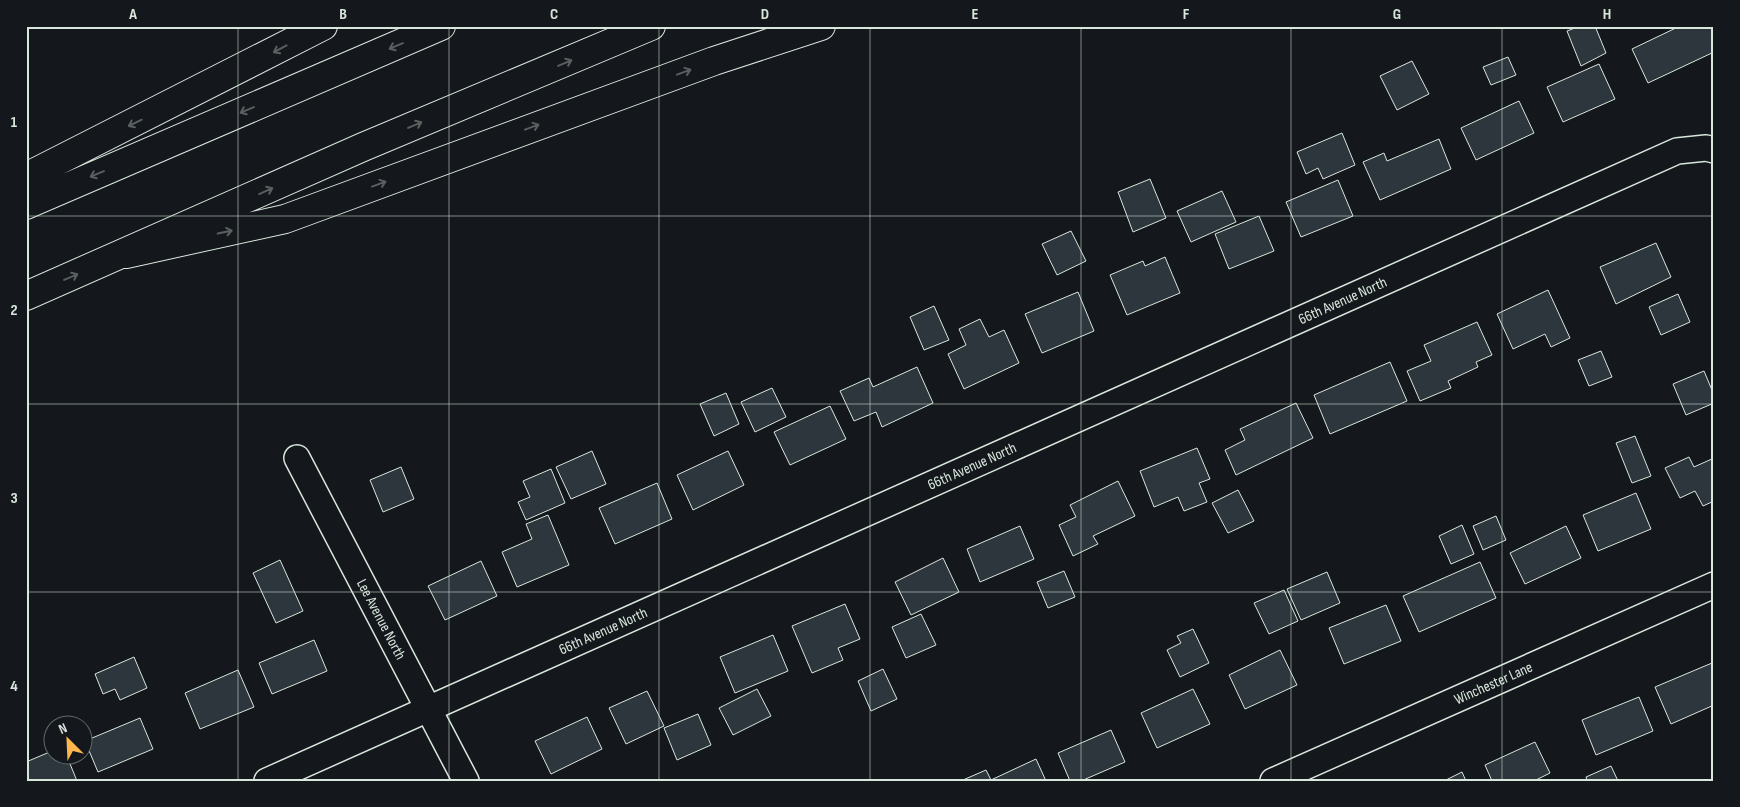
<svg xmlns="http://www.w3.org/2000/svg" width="1740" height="807" viewBox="0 0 1740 807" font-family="'Sofia Sans Condensed',sans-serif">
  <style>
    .building { fill: #2c363c; stroke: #d8e6dc }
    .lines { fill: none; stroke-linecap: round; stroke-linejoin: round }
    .minor-casing { stroke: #d8e6dc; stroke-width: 28 }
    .motorway-casing { stroke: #d8e6dc; stroke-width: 30 }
    .minor { stroke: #14181c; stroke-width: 25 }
    .motorway { stroke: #14181c; stroke-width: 28 }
    .oneway { stroke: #59605f }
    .grid { fill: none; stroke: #d8e6dc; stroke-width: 1; stroke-opacity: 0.55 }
    .labels { text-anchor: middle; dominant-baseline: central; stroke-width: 4; stroke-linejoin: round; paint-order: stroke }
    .street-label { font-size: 15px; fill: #d8e6dc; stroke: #14181c }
    .neatline { fill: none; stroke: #d8e6dc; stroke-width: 2 }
    .grid-label { font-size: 16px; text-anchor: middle; font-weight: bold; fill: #d8e6dc }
  </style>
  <rect width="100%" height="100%" fill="#14181c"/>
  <!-- building -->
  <path class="building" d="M 1580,26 L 1595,26 L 1606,53 L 1581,66 L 1567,31 Z
    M 1680,26 L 1712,26 L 1714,52 L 1648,83 L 1632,49 Z
    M 1508,57 L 1516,75 L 1491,85 L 1483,67 Z
    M 1412,61 L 1429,94 L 1397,110 L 1380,76 Z
    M 1599,64 L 1615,99 L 1563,122 L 1547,87 Z
    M 1519,101 L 1534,133 L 1476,160 L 1461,128 Z
    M 1342,133 L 1355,165 L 1323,179 L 1318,168 L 1306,174 L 1297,152 Z
    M 1439,139 L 1451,169 L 1380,200 L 1363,162 L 1384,153 L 1387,161 Z
    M 1150,179 L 1166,218 L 1133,232 L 1118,192 Z
    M 1338,180 L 1353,216 L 1301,237 L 1286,202 Z
    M 1222,191 L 1236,222 L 1191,242 L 1177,211 Z
    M 1259,216 L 1274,251 L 1229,269 L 1215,234 Z
    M 1071,231 L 1086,261 L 1057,275 L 1042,244 Z
    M 1656,243 L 1671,277 L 1616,304 L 1600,267 Z
    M 1165,257 L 1180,293 L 1127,315 L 1110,275 L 1143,261 L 1145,266 Z
    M 1548,290 L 1570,338 L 1551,347 L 1545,334 L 1513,349 L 1497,314 Z
    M 1078,292 L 1094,331 L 1042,353 L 1025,314 Z
    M 1678,294 L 1690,322 L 1661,335 L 1649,307 Z
    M 934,306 L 949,340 L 924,350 L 910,317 Z
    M 980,319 L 989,337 L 1004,330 L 1019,363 L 964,389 L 948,354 L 966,345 L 959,329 Z
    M 1477,322 L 1492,355 L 1476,362 L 1478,367 L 1448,381 L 1451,388 L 1420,401 L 1407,371 L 1431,361 L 1424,345 Z
    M 1601,351 L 1612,377 L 1589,386 L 1578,360 Z
    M 1390,362 L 1407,401 L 1330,434 L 1314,395 Z
    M 917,367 L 933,403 L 882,427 L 876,412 L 854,421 L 840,391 L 869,378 L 873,387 Z
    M 1704,371 L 1714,395 L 1714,403 L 1686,415 L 1673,384 Z
    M 772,388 L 786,417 L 755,432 L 741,402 Z
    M 726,393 L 739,424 L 714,436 L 700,404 Z
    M 1296,403 L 1313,438 L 1236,475 L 1225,450 L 1245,440 L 1240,429 Z
    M 830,406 L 846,439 L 790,465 L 774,432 Z
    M 1635,436 L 1651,476 L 1632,483 L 1616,443 Z
    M 1197,448 L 1210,479 L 1199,483 L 1207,502 L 1184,511 L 1178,497 L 1154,507 L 1140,471 Z
    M 592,451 L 606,484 L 571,499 L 556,467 Z
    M 728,451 L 744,485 L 693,510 L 677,475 Z
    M 1689,457 L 1694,467 L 1714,458 L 1714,501 L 1703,506 L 1695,491 L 1680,498 L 1665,468 Z
    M 401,467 L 414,499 L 383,512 L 370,480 Z
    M 551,469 L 565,503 L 526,520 L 518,502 L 530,497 L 523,481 Z
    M 1118,481 L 1135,516 L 1093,536 L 1098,544 L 1073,556 L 1059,525 L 1076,517 L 1070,505 Z
    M 657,483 L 672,519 L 615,544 L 599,508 Z
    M 1238,490 L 1254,521 L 1228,533 L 1212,503 Z
    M 1636,493 L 1651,529 L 1598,551 L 1583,515 Z
    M 548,515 L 569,565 L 517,587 L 502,552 L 532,539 L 526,524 Z
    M 1496,516 L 1506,540 L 1483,550 L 1473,526 Z
    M 1462,525 L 1474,554 L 1451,564 L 1439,536 Z
    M 1020,526 L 1034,559 L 980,582 L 967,549 Z
    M 1566,526 L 1581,558 L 1525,584 L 1510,553 Z
    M 943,558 L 959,592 L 911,615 L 895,582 Z
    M 280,560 L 303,611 L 276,623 L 253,573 Z
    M 481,561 L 497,596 L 445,620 L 428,586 Z
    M 1480,562 L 1496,598 L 1419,632 L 1403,596 Z
    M 1064,571 L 1075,597 L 1048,608 L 1037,582 Z
    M 1327,572 L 1340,603 L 1301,620 L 1287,589 Z
    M 1284,590 L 1298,621 L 1269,634 L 1254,603 Z
    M 845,604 L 860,639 L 838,648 L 843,660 L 812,673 L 792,626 Z
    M 1386,605 L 1401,641 L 1344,664 L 1329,628 Z
    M 921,614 L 936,645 L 906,658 L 892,627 Z
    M 1193,629 L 1209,663 L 1180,677 L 1167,650 L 1181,643 L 1177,636 Z
    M 773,635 L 788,671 L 735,693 L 720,657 Z
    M 314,640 L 327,671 L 272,694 L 259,663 Z
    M 1280,650 L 1297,685 L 1245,709 L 1229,675 Z
    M 134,657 L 147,688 L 120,700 L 115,689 L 103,694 L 95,674 Z
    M 1712,663 L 1714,705 L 1671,724 L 1655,687 Z
    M 883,669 L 897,699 L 871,711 L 858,681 Z
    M 238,670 L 254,707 L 200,729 L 185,693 Z
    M 757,689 L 771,716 L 733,735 L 719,708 Z
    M 1193,689 L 1210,724 L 1157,748 L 1141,713 Z
    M 647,691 L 664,726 L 626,744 L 609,708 Z
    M 1639,697 L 1653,731 L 1596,755 L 1582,720 Z
    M 698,714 L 711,745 L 677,760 L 664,728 Z
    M 587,717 L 602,749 L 551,774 L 535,741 Z
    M 140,718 L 153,749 L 98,772 L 85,741 Z
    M 1111,730 L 1125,762 L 1081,781 L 1070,781 L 1058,753 Z
    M 1535,742 L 1550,773 L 1534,781 L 1492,781 L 1485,765 Z
    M 52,751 L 52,754 L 66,754 L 77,781 L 26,781 L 26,762 Z
    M 1036,759 L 1046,781 L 963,780 L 986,770 L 991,780 Z
    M 1611,766 L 1618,781 L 1587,781 L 1586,777 Z
    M 1462,772 L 1466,781 L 1444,781 Z"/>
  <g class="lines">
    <!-- minor casing -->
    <g class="minor-casing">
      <g id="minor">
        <path id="s1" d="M 297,458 L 466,781"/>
        <path id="s2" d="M 267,781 L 1677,151 L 1706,148 L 1714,150"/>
        <path id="s3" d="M 1273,781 L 1714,585"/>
      </g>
    </g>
    <!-- motorway casing -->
    <g class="motorway-casing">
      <path id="motorway" d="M 26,177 L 323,26
        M 26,205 L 441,26
        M 126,254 L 285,219 L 714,61 L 821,26
        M 26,296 L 363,147 L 651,26"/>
    </g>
    <!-- minor -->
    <use href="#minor" class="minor"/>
    <!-- motorway -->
    <use href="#motorway" class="motorway"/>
  </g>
  <!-- one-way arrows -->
  <defs><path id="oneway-shaft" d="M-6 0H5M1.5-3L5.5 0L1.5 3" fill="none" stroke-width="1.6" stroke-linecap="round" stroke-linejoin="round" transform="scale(1.25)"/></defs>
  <g class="oneway">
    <use href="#oneway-shaft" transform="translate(396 46) rotate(157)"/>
    <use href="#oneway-shaft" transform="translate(280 49) rotate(152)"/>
    <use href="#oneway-shaft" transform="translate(565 63) rotate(-23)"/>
    <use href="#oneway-shaft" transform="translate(684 72) rotate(-20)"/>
    <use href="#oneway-shaft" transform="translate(247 110) rotate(157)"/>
    <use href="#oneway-shaft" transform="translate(135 123) rotate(154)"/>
    <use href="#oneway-shaft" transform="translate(415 125) rotate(-23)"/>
    <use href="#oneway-shaft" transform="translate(532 127) rotate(-20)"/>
    <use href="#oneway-shaft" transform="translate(97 174) rotate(157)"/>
    <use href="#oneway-shaft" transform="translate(379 184) rotate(-20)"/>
    <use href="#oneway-shaft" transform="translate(266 191) rotate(-24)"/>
    <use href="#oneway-shaft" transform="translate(225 232) rotate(-12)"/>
    <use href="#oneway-shaft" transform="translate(71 277) rotate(-23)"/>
  </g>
  <!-- grid -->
  <path class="grid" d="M 238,26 L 238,781M 449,26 L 449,781M 659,26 L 659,781M 870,26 L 870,781M 1081,26 L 1081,781M 1291,26 L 1291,781M 1502,26 L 1502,781M 26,216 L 1714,216M 26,404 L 1714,404M 26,592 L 1714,592"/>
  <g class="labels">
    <!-- street labels -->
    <g class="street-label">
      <text stroke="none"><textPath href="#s2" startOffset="1178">66th Avenue North</textPath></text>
      <text stroke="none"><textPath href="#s2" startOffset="772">66th Avenue North</textPath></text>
      <text stroke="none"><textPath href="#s1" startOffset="182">Lee Avenue North</textPath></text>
      <text stroke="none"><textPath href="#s2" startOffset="368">66th Avenue North</textPath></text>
      <text stroke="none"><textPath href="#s3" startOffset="241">Winchester Lane</textPath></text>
    </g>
  </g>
  <!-- border -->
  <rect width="1740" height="807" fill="none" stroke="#14181c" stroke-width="55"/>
  <!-- north arrow -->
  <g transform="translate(68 740) rotate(336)"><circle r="24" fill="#14181c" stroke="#626a69"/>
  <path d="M0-4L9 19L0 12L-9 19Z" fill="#ffb74d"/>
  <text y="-8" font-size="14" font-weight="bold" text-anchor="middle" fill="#d8e6dc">N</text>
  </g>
  <rect x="28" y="28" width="1684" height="752" class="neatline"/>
  <g class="grid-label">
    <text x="133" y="19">A</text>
    <text x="343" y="19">B</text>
    <text x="554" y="19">C</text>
    <text x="765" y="19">D</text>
    <text x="975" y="19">E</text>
    <text x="1186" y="19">F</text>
    <text x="1397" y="19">G</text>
    <text x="1607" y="19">H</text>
    <text x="14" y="127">1</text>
    <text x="14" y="315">2</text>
    <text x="14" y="503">3</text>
    <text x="14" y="691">4</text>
  </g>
</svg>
